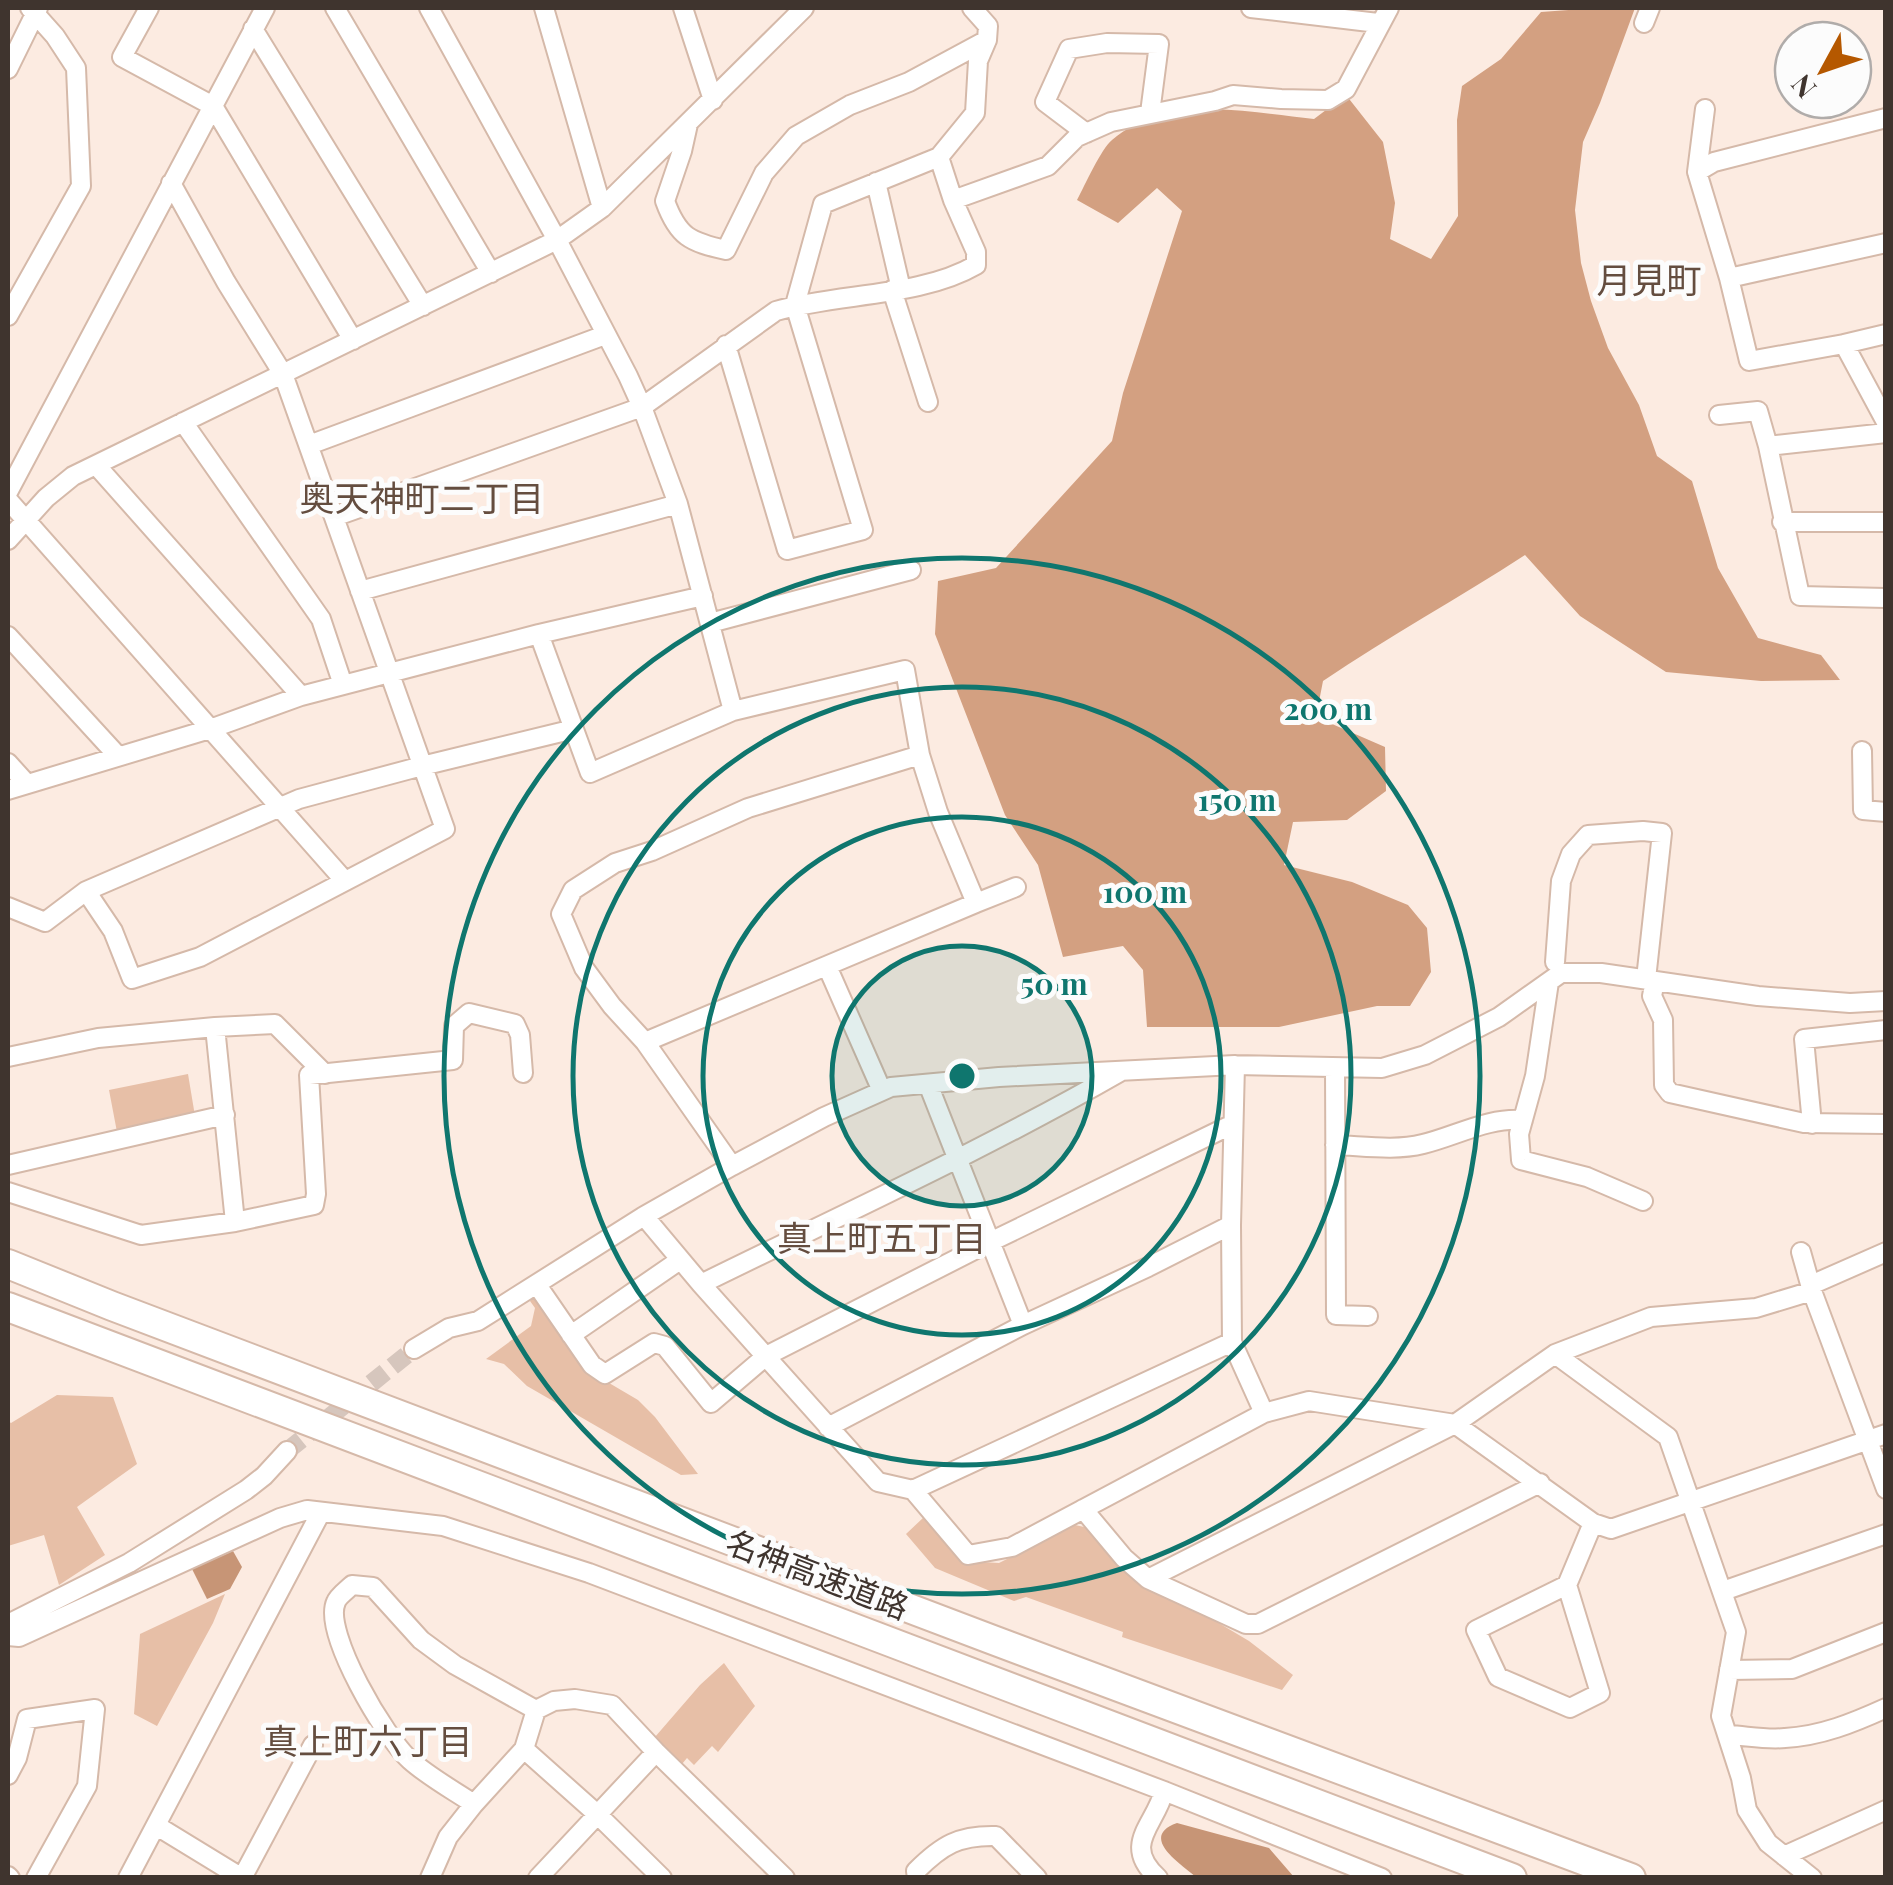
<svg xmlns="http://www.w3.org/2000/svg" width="1893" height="1885" viewBox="0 0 1893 1885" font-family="'Playfair Display','Noto Sans JP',serif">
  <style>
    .green { fill: #e7bfa7 }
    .forest { fill: #d3a081 }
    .water { fill: #c79576 }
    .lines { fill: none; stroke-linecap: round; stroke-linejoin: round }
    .minor-tunnel { stroke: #d6c6bd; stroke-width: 18; stroke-dasharray: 18 9; stroke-linecap: butt }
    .minor-casing { stroke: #d5b9a9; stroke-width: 22 }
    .highway-casing { stroke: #d5b9a9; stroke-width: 32 }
    .minor { stroke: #fff; stroke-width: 18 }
    .highway { stroke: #fff; stroke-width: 28 }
    .ring { fill: none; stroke: #0f766e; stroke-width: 5 }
    .labels { text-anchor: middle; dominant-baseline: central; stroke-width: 10; stroke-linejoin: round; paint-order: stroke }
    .street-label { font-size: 32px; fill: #3f342e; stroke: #fcfcfc }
    .neighbourhood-label { font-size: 35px; fill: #644d3f; stroke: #fcfcfc }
    .centre { fill: #0f766e; stroke: #fcfcfc; stroke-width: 5 }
    .ring-label { font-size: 30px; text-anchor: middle; font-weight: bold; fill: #0f766e; stroke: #fcfcfc; stroke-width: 10; stroke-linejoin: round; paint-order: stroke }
  </style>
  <rect width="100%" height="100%" fill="#fcebe1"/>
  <!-- green -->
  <path class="green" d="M 188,1074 L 195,1116 L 117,1132 L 109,1090 Z
    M 533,1298 L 541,1299 L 587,1370 L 638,1400 L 655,1417 L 698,1474 L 681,1475 L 527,1386 L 504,1364 L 486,1359 L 531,1326 L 535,1308 L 530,1301 Z
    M 57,1395 L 113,1397 L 137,1464 L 77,1507 L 105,1555 L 59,1585 L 44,1535 L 8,1546 L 8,1421 L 11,1423 Z
    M 924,1517 L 964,1561 L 999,1563 L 1075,1525 L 1089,1528 L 1116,1562 L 1249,1641 L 1293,1675 L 1282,1690 L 1122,1637 L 1123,1632 L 1026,1597 L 1014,1601 L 935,1568 L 906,1534 Z
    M 225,1594 L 213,1623 L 157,1726 L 134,1714 L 140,1634 Z
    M 724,1663 L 755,1706 L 718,1752 L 712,1746 L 694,1765 L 687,1758 L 682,1764 L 655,1737 L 700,1685 Z"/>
  <!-- forest -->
  <path class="forest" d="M 1596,8 L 1635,8 L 1600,103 L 1583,142 L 1575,210 L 1581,263 L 1591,301 L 1608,348 L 1639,405 L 1657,456 L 1692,481 L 1718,568 L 1758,638 L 1821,655 L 1840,680 L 1761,681 L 1666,672 L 1580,616 L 1525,555 C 1459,598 1389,636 1323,681 L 1316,717 L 1385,747 L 1386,791 L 1347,820 L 1293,822 L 1284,865 L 1352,882 L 1408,905 L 1427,928 L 1431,972 L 1410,1006 L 1377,1006 L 1279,1027 L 1147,1027 L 1143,970 L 1123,946 L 1063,957 L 1038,865 L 1005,815 L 935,634 L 938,581 L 996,568 L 1112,441 L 1123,393 L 1182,211 L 1157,188 L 1118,223 L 1077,200 C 1085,185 1101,149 1112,140 C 1167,94 1249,112 1314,119 L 1346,95 L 1383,142 L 1395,203 L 1390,239 L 1431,259 L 1458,216 L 1457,120 L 1462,86 L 1501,59 L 1541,12 Z"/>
  <!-- water -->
  <path class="water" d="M 233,1551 L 242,1567 L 230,1589 L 207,1599 L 192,1569 Z
    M 1177,1823 L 1269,1848 L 1294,1877 L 1196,1877 C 1181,1864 1138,1837 1177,1823 Z"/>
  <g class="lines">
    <!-- minor-tunnel -->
    <path class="minor-tunnel" d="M 287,1451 L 414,1349"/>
    <!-- minor casing -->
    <g class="minor-casing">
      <path id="minor" d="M 149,8 L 122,57 L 213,106 L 353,340
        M 335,8 L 491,273
        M 429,8 L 557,240 L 628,376 L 642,407 L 678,504 L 733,711
        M 544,8 L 602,208
        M 683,8 L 713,100
        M 1251,8 L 1378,23
        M 1644,23 L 1650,8
        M 253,29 L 423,306
        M 8,69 L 38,8
        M 688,124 L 682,151 L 665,201 C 678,237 690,242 726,250 L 764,173 L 796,136 L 850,105 L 909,82 L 987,40
        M 1086,133 L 1045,102 L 1069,49 L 1107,43 L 1159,44 L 1150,113
        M 1697,172 L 1705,109
        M 876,182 L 901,289
        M 953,200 L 1048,166 L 1077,137 L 1111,122 L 1215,101 L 1233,95 L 1281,99 L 1328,100 L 1346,89 L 1389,8
        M 1886,243 L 1729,278 L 1749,361 L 1844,344 L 1886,422
        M 1729,278 L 1697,172 L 1714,162 L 1886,118
        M 892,290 L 928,402
        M 8,316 L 81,186 L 76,68 L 55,36 L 30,8
        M 1844,344 L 1886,334
        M 726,345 L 787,550 L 863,530 L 795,305 L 823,204 L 939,157
        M 1719,415 L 1758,411 L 1768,446
        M 183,422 L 321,619 L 343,685
        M 1886,433 L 1768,446 L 1800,596 L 1886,598
        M 309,445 L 605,335
        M 96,465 L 301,696
        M 8,492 L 265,8
        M 8,500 L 344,880
        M 334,517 L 642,407 L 776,311 C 839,293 921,297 976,265 L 976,252 L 953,200 L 939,157 L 975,113 L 978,61 L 987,40 L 988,26 L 972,8
        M 1782,522 L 1886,522
        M 8,540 L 46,498 L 73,476 L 557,240 L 602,208 L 804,8
        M 360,591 L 678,504
        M 710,623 L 911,570
        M 539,634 L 590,773 L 733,711 L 905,670 L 920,755 L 938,812 L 976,903 L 645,1042
        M 8,636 L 117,755
        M 1862,751 L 1863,810 L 1886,812
        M 8,763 L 27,784
        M 8,790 L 210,729 L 301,696 L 539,634 L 703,596
        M 86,891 L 113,931 L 132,979 L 200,957 L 445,829 L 283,374 L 226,282 L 171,183
        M 976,903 L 1016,887
        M 8,907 L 45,922 L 86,891 L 299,799 L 422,766 L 574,729
        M 1555,962 L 1561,881 L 1571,854 L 1588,835 L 1643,831 L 1662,833 L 1646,979
        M 827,966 L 882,1091
        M 1655,981 L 1652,996 L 1663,1020 L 1664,1085 L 1670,1093 L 1804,1123 L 1886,1124
        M 1549,982 L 1535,1076 L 1519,1134 L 1521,1160 L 1587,1177 L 1643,1201
        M 215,1027 L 275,1024 L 325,1074
        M 8,1057 L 98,1038 L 215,1027 L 235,1222
        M 1235,1065 L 1231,1225 L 1232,1342 L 1264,1413
        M 1335,1068 L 1336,1315 L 1368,1316
        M 928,1084 L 1023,1325
        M 1812,1124 L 1804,1039 L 1886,1030
        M 1335,1145 C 1364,1146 1395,1151 1423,1144 C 1456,1136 1489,1117 1523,1120
        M 8,1165 L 225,1115
        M 732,1166 L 645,1042 L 612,1006 L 584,968 L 561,914 L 573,890 L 615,863 L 652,851 L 748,808 L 920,755
        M 8,1192 L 141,1235 L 235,1222 L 314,1205 L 316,1194 L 309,1075 L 453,1060 L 454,1026 L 469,1013 L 515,1024 L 520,1035 L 523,1073
        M 644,1216 L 701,1284 L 878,1482 L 913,1490 L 968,1555 L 1012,1547 L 1264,1413 L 1309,1401 L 1455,1424 L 1593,1523 L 1611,1529 L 1886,1434
        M 1801,1252 L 1812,1291 L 1886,1489
        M 701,1284 C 841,1215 984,1150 1120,1072
        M 537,1285 L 592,1365 L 605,1374 L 654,1343 L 665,1346 L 711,1403 L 766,1356 L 990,1242 L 1233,1124
        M 1811,1285 L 1886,1252
        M 571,1335 L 680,1260
        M 414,1349 L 449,1328 L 478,1321 L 644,1216 L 732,1166 L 824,1117 L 891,1087 L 999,1077 L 1235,1065 L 1382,1068 L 1425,1055 L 1499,1017 L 1561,973 L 1601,973 L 1758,996 L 1850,1003 L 1886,1001
        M 1555,1354 L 1668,1437 L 1736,1632 L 1721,1716 L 1741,1778 L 1747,1810 L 1768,1843 L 1812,1878
        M 828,1427 L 1023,1325 L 1148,1267 L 1231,1225
        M 913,1490 L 1232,1342
        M 1083,1509 L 1124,1558 L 1148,1579 L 1246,1624 L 1258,1624 L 1540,1483
        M 1148,1579 L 1455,1424 L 1555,1354 L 1651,1317 L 1756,1308 L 1812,1291
        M 1567,1585 L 1600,1693 L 1570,1708 L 1498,1677 L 1476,1630 L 1567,1585 L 1593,1523
        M 1723,1591 L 1886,1534
        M 8,1624 L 129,1563 L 246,1490 L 264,1476 L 287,1451
        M 8,1636 L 19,1637 L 280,1518 L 307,1510 L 443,1526 L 589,1573 L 1164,1791 L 1382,1878
        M 1729,1670 L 1792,1669 L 1886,1632
        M 1729,1735 C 1747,1736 1767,1740 1785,1738 C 1821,1736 1853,1723 1886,1708
        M 8,1775 L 17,1758 L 27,1719 L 95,1709 L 87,1786 L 36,1878
        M 474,1804 C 453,1790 429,1777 410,1760 C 386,1739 322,1632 336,1602 C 338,1596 347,1590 352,1585 L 373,1587 L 421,1640 L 455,1665 L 536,1710
        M 157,1826 L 242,1878
        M 1784,1856 L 1886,1810
        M 8,1876 L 10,1878
        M 128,1878 L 321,1512
        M 242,1878 L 313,1745
        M 430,1878 L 448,1837 L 474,1804 L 524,1749
        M 538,1878 L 656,1752
        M 662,1878 L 597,1814 L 524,1749 L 536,1710 L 554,1701 L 575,1699 L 612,1705 L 656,1752 L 785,1878
        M 917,1878 L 916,1871 C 942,1845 959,1835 996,1836 L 1037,1878
        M 1158,1878 C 1121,1844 1155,1826 1164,1791"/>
    </g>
    <!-- highway casing -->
    <g class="highway-casing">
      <path id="highway" d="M 8,1264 L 112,1306 L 993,1640 L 1631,1878
        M 8,1307 L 1512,1878"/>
    </g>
    <!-- minor -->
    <use href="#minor" class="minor"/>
    <!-- highway -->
    <use href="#highway" class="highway"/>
  </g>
  <!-- distance rings -->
  <circle cx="962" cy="1076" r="130" fill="#0f766e" fill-opacity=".12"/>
  <g class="ring">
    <circle cx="962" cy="1076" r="130"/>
    <circle cx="962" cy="1076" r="259"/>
    <circle cx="962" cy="1076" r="389"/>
    <circle cx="962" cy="1076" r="518"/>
  </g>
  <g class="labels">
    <!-- street labels -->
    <g class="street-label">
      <text transform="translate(818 1573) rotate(21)">名神高速道路</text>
    </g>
    <!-- neighbourhood labels -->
    <g class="neighbourhood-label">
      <text x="1649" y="278">月見町</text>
      <text x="422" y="496">奥天神町二丁目</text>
      <text x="882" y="1236">真上町五丁目</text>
      <text x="368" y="1739">真上町六丁目</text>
    </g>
  </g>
  <circle cx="962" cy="1076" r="15" class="centre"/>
  <g class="ring-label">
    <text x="1328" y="720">200 m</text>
    <text x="1237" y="811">150 m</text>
    <text x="1145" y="903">100 m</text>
    <text x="1054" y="995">50 m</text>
  </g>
  <!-- border -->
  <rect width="1893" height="1885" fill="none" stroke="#3f342e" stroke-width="20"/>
  <!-- north arrow -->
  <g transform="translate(1823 70) rotate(230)"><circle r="48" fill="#fcfcfc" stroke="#b0acaa" stroke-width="2.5"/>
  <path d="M0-8L18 38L0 25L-18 38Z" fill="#b55800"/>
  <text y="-15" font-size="28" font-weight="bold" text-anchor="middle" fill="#3f342e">N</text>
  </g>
</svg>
